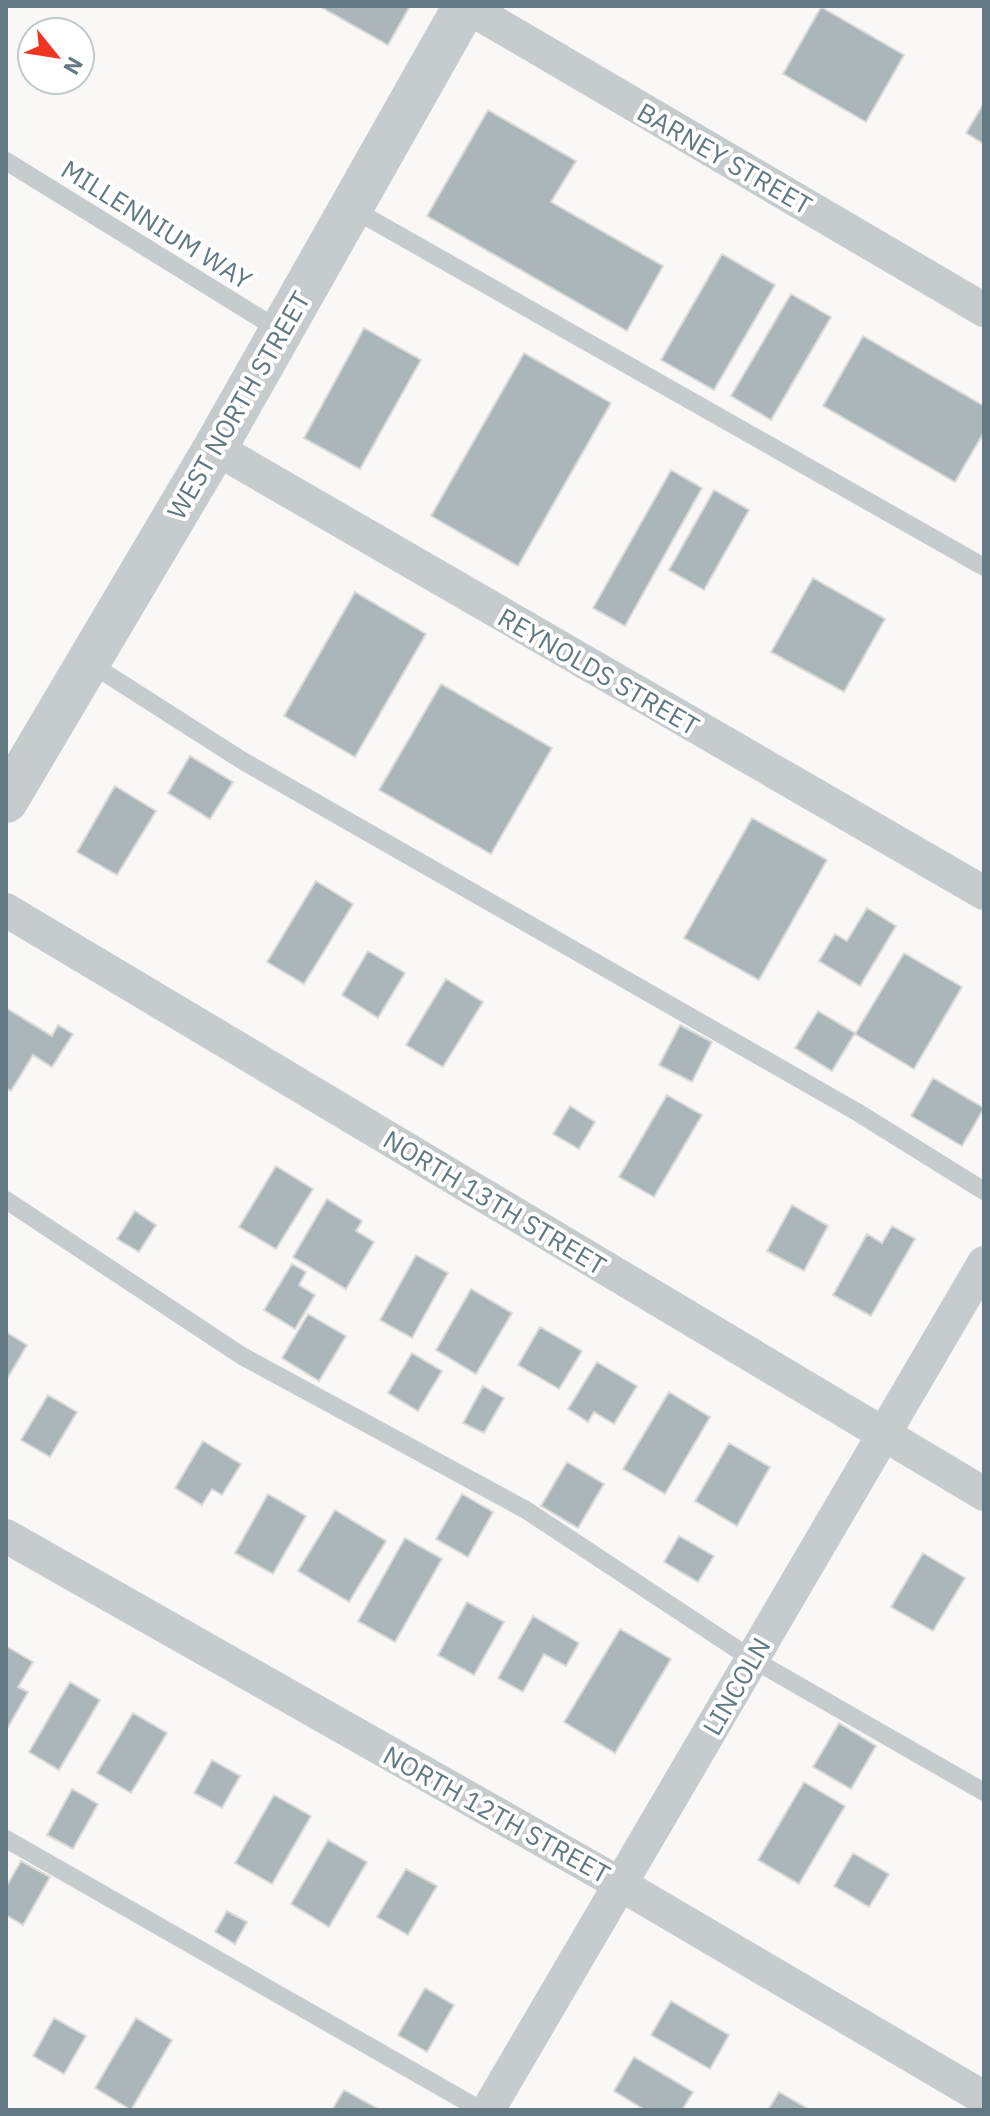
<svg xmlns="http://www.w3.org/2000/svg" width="990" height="2116" viewBox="0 0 990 2116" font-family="'IBM Plex Sans',sans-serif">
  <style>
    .building { fill: #aab6ba; stroke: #dadad8; stroke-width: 2 }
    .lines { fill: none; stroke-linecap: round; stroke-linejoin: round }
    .service { stroke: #c6cbce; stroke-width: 18 }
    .minor { stroke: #c6cbce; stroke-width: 34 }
    .tertiary { stroke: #c6cbce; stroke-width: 44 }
    .labels { text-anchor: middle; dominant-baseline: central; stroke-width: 8; stroke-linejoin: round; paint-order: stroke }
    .street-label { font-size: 26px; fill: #627983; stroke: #fff }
  </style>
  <rect width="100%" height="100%" fill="#f9f8f6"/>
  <!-- building -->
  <path class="building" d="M 319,6 L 410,6 L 388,45 Z
    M 821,7 L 904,55 L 866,122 L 783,74 Z
    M 984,103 L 984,144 L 966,133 Z
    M 488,110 L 576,161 L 551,202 L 663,266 L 627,331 L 427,216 Z
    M 722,254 L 775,285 L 714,390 L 661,360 Z
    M 791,294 L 831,317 L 771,420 L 731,396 Z
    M 364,328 L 421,360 L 360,469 L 304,438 Z
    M 863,336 L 984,406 L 984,432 L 955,482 L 823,406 Z
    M 524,353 L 611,403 L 518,566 L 431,516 Z
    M 671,470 L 702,488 L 625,626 L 593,608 Z
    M 714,490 L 749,510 L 704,590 L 669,570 Z
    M 813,578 L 885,619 L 844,692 L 771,652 Z
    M 355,592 L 426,634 L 355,757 L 284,716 Z
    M 441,684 L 552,748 L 491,854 L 379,790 Z
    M 190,756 L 233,782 L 210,819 L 168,793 Z
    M 115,786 L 156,811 L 117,875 L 77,852 Z
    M 752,818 L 827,860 L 759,980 L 684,938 Z
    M 316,881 L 353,904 L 304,984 L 267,962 Z
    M 867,908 L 896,926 L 860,986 L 819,961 L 835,934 L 847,941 Z
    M 368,951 L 405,973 L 378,1018 L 342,995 Z
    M 904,953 L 962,987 L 914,1069 L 855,1034 Z
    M 446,979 L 483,1002 L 443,1067 L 406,1045 Z
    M 6,1008 L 52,1036 L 58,1025 L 73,1034 L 52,1067 L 33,1055 L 11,1091 L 6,1088 Z
    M 818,1011 L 855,1033 L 832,1071 L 795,1048 Z
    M 680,1025 L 712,1042 L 692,1082 L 659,1065 Z
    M 933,1078 L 984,1108 L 962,1146 L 911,1116 Z
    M 667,1095 L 702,1115 L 654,1197 L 619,1177 Z
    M 570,1106 L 595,1122 L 579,1149 L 553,1134 Z
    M 276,1166 L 313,1189 L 276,1249 L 239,1227 Z
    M 327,1199 L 362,1221 L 356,1231 L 374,1242 L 346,1289 L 293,1257 Z
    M 792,1205 L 828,1226 L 804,1271 L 767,1251 Z
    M 135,1211 L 156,1225 L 139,1252 L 117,1239 Z
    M 892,1226 L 915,1239 L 871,1316 L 833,1295 L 867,1234 L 882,1243 Z
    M 416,1255 L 448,1273 L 412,1338 L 380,1320 Z
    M 292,1264 L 306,1272 L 299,1285 L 315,1295 L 295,1329 L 264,1310 Z
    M 471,1289 L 512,1313 L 476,1374 L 436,1350 Z
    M 308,1314 L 346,1336 L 319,1381 L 282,1358 Z
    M 540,1327 L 582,1351 L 559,1389 L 518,1365 Z
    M 6,1332 L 27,1345 L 6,1381 Z
    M 412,1353 L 442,1371 L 418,1411 L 388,1393 Z
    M 597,1362 L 637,1386 L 614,1424 L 594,1412 L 588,1422 L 568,1409 Z
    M 483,1386 L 504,1398 L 484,1433 L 463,1423 Z
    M 669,1392 L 710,1417 L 665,1494 L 623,1469 Z
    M 48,1395 L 77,1412 L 50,1457 L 21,1440 Z
    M 203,1441 L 241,1464 L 222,1495 L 212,1489 L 202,1505 L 175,1488 Z
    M 729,1443 L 770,1467 L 737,1526 L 695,1501 Z
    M 567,1462 L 604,1484 L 578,1528 L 541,1506 Z
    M 268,1494 L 306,1516 L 273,1574 L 235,1553 Z
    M 462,1494 L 493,1512 L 468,1557 L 436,1539 Z
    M 335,1510 L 386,1541 L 349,1602 L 298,1571 Z
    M 679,1536 L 714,1556 L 698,1582 L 664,1562 Z
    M 405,1538 L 442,1559 L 395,1642 L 358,1621 Z
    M 923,1553 L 965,1578 L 933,1631 L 891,1607 Z
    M 467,1602 L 504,1622 L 474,1675 L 438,1655 Z
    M 533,1616 L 579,1643 L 566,1666 L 544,1654 L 523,1692 L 498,1678 Z
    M 620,1629 L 671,1659 L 615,1753 L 564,1722 Z
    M 6,1646 L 33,1662 L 18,1687 L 28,1692 L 6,1731 Z
    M 70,1682 L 100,1700 L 59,1770 L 29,1752 Z
    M 133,1713 L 167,1733 L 131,1793 L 97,1773 Z
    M 839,1723 L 876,1746 L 851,1789 L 813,1767 Z
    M 212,1760 L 240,1776 L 222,1808 L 194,1793 Z
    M 804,1782 L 845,1806 L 799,1884 L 758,1860 Z
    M 72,1789 L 98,1804 L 73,1849 L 47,1835 Z
    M 274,1795 L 311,1816 L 272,1884 L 235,1863 Z
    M 328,1840 L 367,1862 L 329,1927 L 291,1904 Z
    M 853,1853 L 889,1874 L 869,1907 L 834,1886 Z
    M 21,1861 L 50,1877 L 23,1925 L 6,1915 L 6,1887 Z
    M 406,1869 L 437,1886 L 408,1935 L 377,1917 Z
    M 227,1911 L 247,1922 L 235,1944 L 215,1932 Z
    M 425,1988 L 454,2005 L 427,2052 L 398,2035 Z
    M 671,2001 L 729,2035 L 710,2069 L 651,2035 Z
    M 54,2018 L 86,2036 L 64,2074 L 33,2056 Z
    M 136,2018 L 172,2040 L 131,2110 L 95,2088 Z
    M 634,2057 L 693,2092 L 682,2110 L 645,2110 L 614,2091 Z
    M 344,2090 L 380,2110 L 332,2110 Z
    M 779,2092 L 810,2110 L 768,2110 Z"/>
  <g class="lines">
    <!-- service -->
    <path class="service" d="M 6,161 L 281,331
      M 351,208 L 984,567
      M 88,662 L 243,761 L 857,1112 L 984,1191
      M 6,1200 L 242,1356 L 526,1510 L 752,1659 L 984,1792
      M 6,1839 L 481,2110"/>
    <!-- minor -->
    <path class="minor" d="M 466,6 L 984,310
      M 215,448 L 984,893
      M 6,910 L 984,1494
      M 6,1536 L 620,1884 L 984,2098
      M 488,2110 L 984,1263"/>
    <!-- tertiary -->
    <path class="tertiary" d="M 6,801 L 215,448 L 465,6"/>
  </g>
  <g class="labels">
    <!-- street labels -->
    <g class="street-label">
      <text transform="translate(725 158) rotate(30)">BARNEY STREET</text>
      <text transform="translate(157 224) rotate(32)">MILLENNIUM WAY</text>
      <text transform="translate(238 405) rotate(-60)">WEST NORTH STREET</text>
      <text transform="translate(599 671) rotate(30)">REYNOLDS STREET</text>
      <text transform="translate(495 1202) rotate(31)">NORTH 13TH STREET</text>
      <text transform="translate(736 1686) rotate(-60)">LINCOLN</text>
      <text transform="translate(497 1814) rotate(29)">NORTH 12TH STREET</text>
    </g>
  </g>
  <!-- border -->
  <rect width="990" height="2116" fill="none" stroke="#627983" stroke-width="16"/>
  <!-- north arrow -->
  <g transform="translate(56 56) rotate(120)"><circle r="38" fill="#ffffff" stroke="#c0c9cd" stroke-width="2"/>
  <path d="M0-6L14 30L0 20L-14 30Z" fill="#ed3522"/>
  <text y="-12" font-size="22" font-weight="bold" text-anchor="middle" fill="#627983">N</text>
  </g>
</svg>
